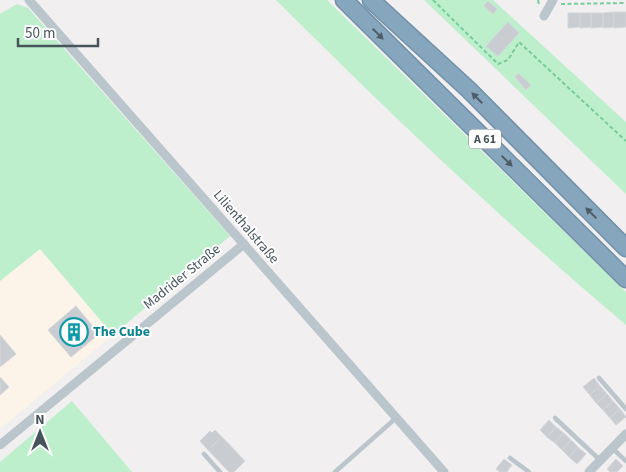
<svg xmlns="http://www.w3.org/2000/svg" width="626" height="472" viewBox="0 0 626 472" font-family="'Source Sans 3',sans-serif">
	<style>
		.commercial { fill: #fcf4e8 }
		.green { fill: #bdefcc }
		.building { fill: #c9ccd1; stroke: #d3d6da }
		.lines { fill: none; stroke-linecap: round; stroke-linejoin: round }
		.motorway-casing { stroke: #7291a9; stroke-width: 19 }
		.path { stroke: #75cd9a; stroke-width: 2; stroke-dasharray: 4 2.5; stroke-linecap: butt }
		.service { stroke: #bac5cc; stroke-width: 4.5 }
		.minor { stroke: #bac5cc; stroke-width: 9 }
		.motorway { stroke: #86a6be; stroke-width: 16 }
		.oneway { fill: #4d5c66 }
		.labels { text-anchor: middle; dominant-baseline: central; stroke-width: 4; stroke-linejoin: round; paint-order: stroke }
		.shield { fill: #fff; stroke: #7e878d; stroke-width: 1 }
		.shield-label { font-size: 12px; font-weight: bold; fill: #47545c }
		.street-label { font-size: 14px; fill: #47545c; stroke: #fff }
		.culture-label { font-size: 14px; font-weight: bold; fill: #0d838f; stroke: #fff; text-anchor: start }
	</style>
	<rect width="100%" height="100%" fill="#f1efef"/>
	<polygon class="commercial" points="40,248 113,335 0,429 0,281"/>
	<g class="green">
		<path d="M276,0H327L626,292V325C504,222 389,113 276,0Z"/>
		<polygon points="424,0 493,0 626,122 626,194"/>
		<polygon points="17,4 28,8 230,236 113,335 40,249 0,281 0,14"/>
		<polygon points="72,401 132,472 0,472 0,462"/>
	</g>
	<g class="building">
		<polygon points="488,1 497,9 493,14 484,6"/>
		<polygon points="614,12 614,27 603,28 603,13"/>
		<polygon points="614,12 626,12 626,27 614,28"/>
		<polygon points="568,13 580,13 580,27 568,28"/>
		<polygon points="580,13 591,13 591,27 580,28"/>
		<polygon points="591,13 603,13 603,27 591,28"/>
		<polygon points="508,22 519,33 498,56 486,46"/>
		<polygon points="518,73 531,85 526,90 515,77"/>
		<polygon points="76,306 99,334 71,357 48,330"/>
		<polygon points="0,335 16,354 0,367"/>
		<polygon points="0,377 9,387 0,395"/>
		<polygon points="594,378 600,386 590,395 583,387"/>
		<polygon points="600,386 607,394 596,403 590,395"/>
		<polygon points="607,394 613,401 603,410 596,403"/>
		<polygon points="613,401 620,409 610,418 603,410"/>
		<polygon points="620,409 626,417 616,425 610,418"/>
		<polygon points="549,420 556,427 547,437 540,430"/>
		<polygon points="556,427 564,433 555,443 547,437"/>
		<polygon points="215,430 222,437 208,450 200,441 210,431 212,433"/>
		<polygon points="564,433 571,440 562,450 555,443"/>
		<polygon points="222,437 245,461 234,472 229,472 208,450"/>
		<polygon points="571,440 578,447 569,457 562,450"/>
		<polygon points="578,447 586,454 577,464 569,457"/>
		<polygon points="504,459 512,465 507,472 500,472 496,469"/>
		<polygon points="616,459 623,466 617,472 610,472 607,469"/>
	</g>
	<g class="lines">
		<defs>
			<g id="motorway">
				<polyline points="344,0 626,279"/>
				<polyline points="371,0 469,90 626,248"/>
			</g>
		</defs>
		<use href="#motorway" class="motorway-casing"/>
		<g class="path">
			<polyline points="433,0 498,64 508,60 519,42 626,141"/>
			<polyline points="538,0 539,5"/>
			<polyline points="561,4 626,3"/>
		</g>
		<g class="service">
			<polyline points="599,378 626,409"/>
			<polyline points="555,418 600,460"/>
			<polyline points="612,448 626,461"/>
			<polyline points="204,454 220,472"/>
			<polyline points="510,458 529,472"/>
			<polyline points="335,472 396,418"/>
		</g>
		<g class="minor">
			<polyline points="29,0 444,472"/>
			<polyline points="544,16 553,0"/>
			<polyline points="0,445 244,244"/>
			<polyline points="589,472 626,434"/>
		</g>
		<use href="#motorway" class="motorway"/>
	</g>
	<defs><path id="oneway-solid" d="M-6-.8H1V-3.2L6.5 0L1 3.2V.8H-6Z" transform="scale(1.25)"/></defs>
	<g class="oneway">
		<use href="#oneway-solid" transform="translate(378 34) rotate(45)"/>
		<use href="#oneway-solid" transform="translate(477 98) rotate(-135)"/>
		<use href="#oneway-solid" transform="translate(507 161) rotate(45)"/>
		<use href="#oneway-solid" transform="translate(591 213) rotate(-135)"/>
	</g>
	<defs>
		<symbol id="building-ring" viewBox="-11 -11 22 22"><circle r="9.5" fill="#fff" stroke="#0f9aa8" stroke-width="1.5"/><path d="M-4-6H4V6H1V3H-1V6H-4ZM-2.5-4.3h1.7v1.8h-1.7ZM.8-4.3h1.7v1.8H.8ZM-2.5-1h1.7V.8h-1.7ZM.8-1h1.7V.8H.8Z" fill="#0f9aa8"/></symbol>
	</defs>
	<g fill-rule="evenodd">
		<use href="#building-ring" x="58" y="316" width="32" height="32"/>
	</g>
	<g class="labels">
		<rect class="shield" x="469" y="129.5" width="32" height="19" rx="4"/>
		<g class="shield-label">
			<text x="485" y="139">A 61</text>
		</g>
		<g class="street-label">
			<text transform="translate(246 227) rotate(49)">Lilienthalstraße</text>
			<text transform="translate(182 277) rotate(-39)">Madrider Straße</text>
		</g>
		<g class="culture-label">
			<text x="93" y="332">The Cube</text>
		</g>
	</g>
	<g transform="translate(40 432)" stroke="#ffffff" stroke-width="4" paint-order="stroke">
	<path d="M0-4L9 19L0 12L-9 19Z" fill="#47545c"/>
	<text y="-8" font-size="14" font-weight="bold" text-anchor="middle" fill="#47545c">N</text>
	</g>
	<path d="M18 38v8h80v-8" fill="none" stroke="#47545c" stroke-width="2.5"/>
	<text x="25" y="38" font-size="15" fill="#47545c" stroke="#ffffff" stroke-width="4" paint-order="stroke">50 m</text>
</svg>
